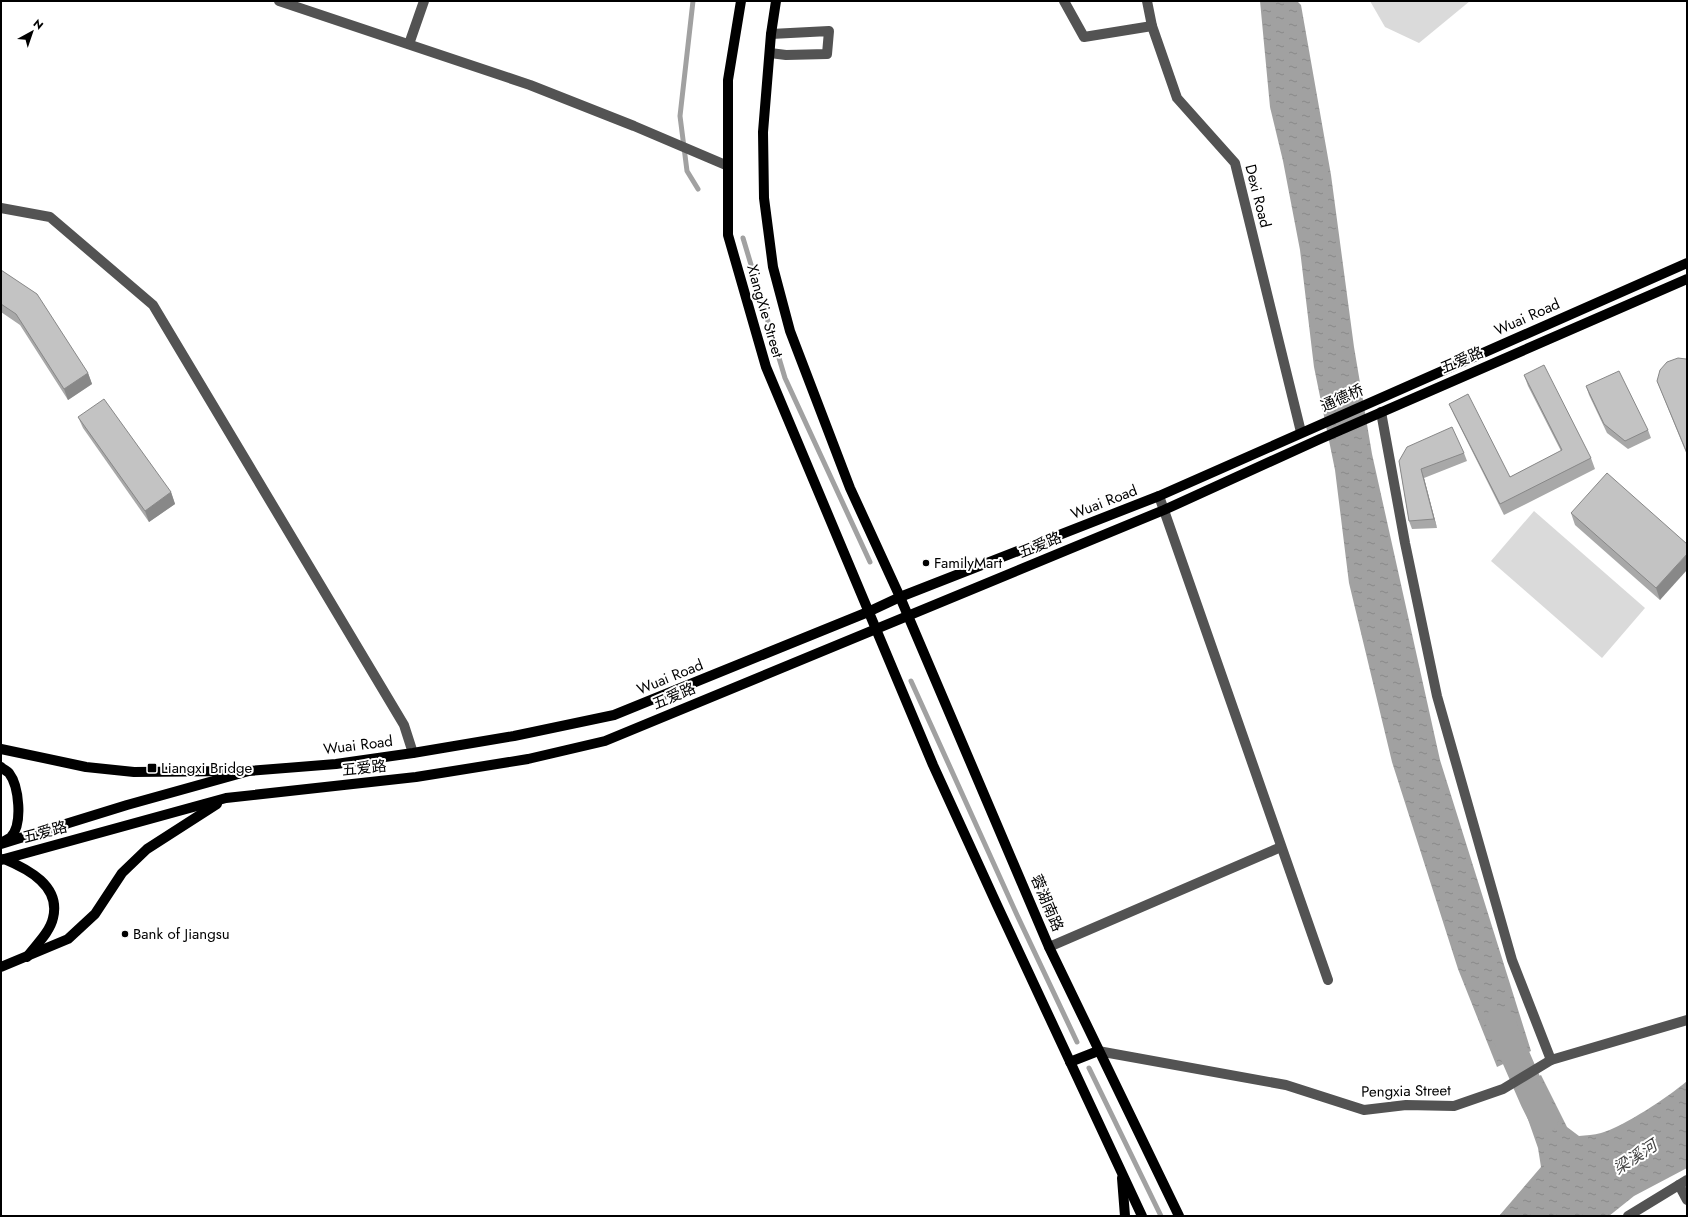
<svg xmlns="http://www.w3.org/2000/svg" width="1688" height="1217" viewBox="0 0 1688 1217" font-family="Jost,'Noto Sans SC',sans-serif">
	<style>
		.pitch { fill: #dadada }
		.water { fill: url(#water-ripples) }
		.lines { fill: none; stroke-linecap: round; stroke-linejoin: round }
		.stream { stroke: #a1a1a1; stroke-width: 5 }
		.river { stroke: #a1a1a1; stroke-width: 29 }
		.minor { stroke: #535353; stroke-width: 10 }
		.major { stroke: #000; stroke-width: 10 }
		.wall { fill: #a8a8a8 }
		.shaded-wall { fill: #888 }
		.building { fill: #c3c3c3; stroke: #888 }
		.poi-dot { fill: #000; stroke: #fff; stroke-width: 1.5 }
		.labels { text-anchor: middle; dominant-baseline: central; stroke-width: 4; stroke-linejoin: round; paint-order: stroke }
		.street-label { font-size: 15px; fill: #000; stroke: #fff }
		.poi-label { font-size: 15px; fill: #000; stroke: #fff; text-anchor: start }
		.water-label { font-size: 16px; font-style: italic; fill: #424242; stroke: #fff }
	</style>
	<defs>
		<pattern id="water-ripples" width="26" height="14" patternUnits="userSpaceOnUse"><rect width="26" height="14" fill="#a1a1a1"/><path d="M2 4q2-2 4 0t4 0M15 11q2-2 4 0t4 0" fill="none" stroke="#898989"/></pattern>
	</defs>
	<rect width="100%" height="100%" fill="#fff"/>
	<g class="pitch">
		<polygon points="1370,1 1470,1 1419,43 1385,27"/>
		<polygon points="1534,511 1645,608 1602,658 1491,561"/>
	</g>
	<g class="water">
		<polygon points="1260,1 1297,1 1301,5 1331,175 1354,347 1372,454 1440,760 1531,1051 1497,1067 1458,969 1392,762 1349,583 1335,470 1314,367 1300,250 1283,161 1270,107"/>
		<path d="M1541,1075L1567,1127L1579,1136C1586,1135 1594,1135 1601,1133C1625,1126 1668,1097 1687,1081V1168L1634,1196L1609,1216H1499L1541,1167L1538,1148L1517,1088Z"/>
	</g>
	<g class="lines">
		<g class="stream">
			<polyline points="693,1 680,116 687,171 698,189"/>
			<polyline points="743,238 785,378 870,562"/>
			<polyline points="911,681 1017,915 1077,1042"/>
			<polyline points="1089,1068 1161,1216"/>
		</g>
		<polyline class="river" points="1500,1021 1534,1099 1544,1119"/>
		<g class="minor">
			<polyline points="279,1 530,85 634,126 728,166"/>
			<polyline points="1064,1 1084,37 1152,26 1177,98 1235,163 1301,432"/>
			<polyline points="1147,1 1152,26"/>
			<polyline points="409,44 424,1"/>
			<polyline points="770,53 786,55 827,54 829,31 771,34"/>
			<polyline points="1,208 50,217 153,305 404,725 413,753"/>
			<polyline points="1381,412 1405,543 1437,696 1512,960 1551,1060"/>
			<polyline points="1159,496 1328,980"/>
			<polyline points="1049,947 1281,847"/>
			<polyline points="1098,1051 1286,1085 1364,1110 1406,1105 1454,1106 1503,1089 1551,1060 1687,1020"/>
			<polyline points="1679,1185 1687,1200"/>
			<polyline points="1628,1216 1687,1180"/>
		</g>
		<g class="major">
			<polyline points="741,1 728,80 728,235 766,367 933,765 997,905 1142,1216"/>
			<polyline points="776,1 771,34 763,132 764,198 773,267 790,331 850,488 900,597 1049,947 1179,1216"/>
			<polyline points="1,749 86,767 134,772 235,771"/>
			<path d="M1,767C3,769 7,771 9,773C19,786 23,824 11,837C9,839 6,840 3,842"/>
			<polyline points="1,844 127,805 249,771 336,764 413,753 514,736 614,715 868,612 900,597 1159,496 1687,263"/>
			<path d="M4,859C28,869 61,886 53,918C50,932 36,945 27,957"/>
			<polyline points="1,860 226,798 416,777 528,759 605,741 1164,510 1320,439 1687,279"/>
			<polyline points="1,967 68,939 95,914 122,873 147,849 217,804"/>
			<polyline points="1070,1062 1098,1051"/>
			<polyline points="1122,1178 1125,1216"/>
		</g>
	</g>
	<g class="wall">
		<polygon points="1,270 88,373 92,384 68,400 20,325 1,312"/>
		<polygon points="1687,360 1687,455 1657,381"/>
		<polygon points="1524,375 1591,458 1595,469 1504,515 1454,415 1449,404 1510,477 1561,451 1528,386"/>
		<polygon points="1586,386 1648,430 1651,438 1628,449 1607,433 1589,395"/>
		<polygon points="78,417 171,492 175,504 149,522 83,428"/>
		<polygon points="1464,453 1467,461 1424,478 1437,528 1412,529 1409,521 1399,461"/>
		<polygon points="1571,513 1687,544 1660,600 1575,525"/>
	</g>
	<g class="shaded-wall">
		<polygon points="88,373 92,384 68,400 64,389"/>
		<polygon points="1421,469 1424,478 1437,528 1434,519"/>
		<polygon points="171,492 175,504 149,522 145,511"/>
		<polygon points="1687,554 1687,570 1660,600 1656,588"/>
	</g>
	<g class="building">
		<polygon points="1,270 37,294 88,373 64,389 16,314 1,304"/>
		<polygon points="1678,358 1686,359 1687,360 1687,453 1657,381 1660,370 1667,362"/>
		<polygon points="1544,365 1591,458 1500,504 1449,404 1468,394 1510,477 1562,450 1524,375"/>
		<polygon points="1619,371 1648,430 1625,441 1604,424 1586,386"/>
		<polygon points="104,399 171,492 145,511 78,417"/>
		<polygon points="1452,427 1464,453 1421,469 1434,519 1409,521 1399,461 1407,447"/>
		<polygon points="1607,473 1687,544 1687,554 1656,588 1571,513"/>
	</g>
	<g class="poi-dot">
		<circle cx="926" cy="563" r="4"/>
		<rect x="147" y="763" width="10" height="10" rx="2"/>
		<circle cx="125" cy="934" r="4"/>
	</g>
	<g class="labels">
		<g class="street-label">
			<text transform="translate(1258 196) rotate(76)">Dexi Road</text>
			<text transform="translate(765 311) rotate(74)">XiangXie Street</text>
			<text transform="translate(1527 317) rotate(-24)">Wuai Road</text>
			<text transform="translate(1462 360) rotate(-23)">五爱路</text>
			<text transform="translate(1342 398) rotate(-24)">通德桥</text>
			<text transform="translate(1104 502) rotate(-21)">Wuai Road</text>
			<text transform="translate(1040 545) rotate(-22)">五爱路</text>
			<text transform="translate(670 677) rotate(-22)">Wuai Road</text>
			<text transform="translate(674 696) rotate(-23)">五爱路</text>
			<text transform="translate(358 745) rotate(-7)">Wuai Road</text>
			<text transform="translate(364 768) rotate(-6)">五爱路</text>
			<text transform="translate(45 832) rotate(-15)">五爱路</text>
			<text transform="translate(1047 903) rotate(67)">蓉湖南路</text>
			<text transform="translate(1406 1091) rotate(-1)">Pengxia Street</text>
		</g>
		<g class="poi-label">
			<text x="934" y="563">FamilyMart</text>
			<text x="161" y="768">Liangxi Bridge</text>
			<text x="133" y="934">Bank of Jiangsu</text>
		</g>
		<g class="water-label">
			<text transform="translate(1635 1157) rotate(-33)">梁溪河</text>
		</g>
	</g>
	<rect width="1688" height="1217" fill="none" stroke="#000000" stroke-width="4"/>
	<g transform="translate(32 32) rotate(40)" stroke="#ffffff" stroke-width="3" paint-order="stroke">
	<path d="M0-3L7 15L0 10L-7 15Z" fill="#000000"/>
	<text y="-6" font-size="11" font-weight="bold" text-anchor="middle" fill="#000000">N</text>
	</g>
</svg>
